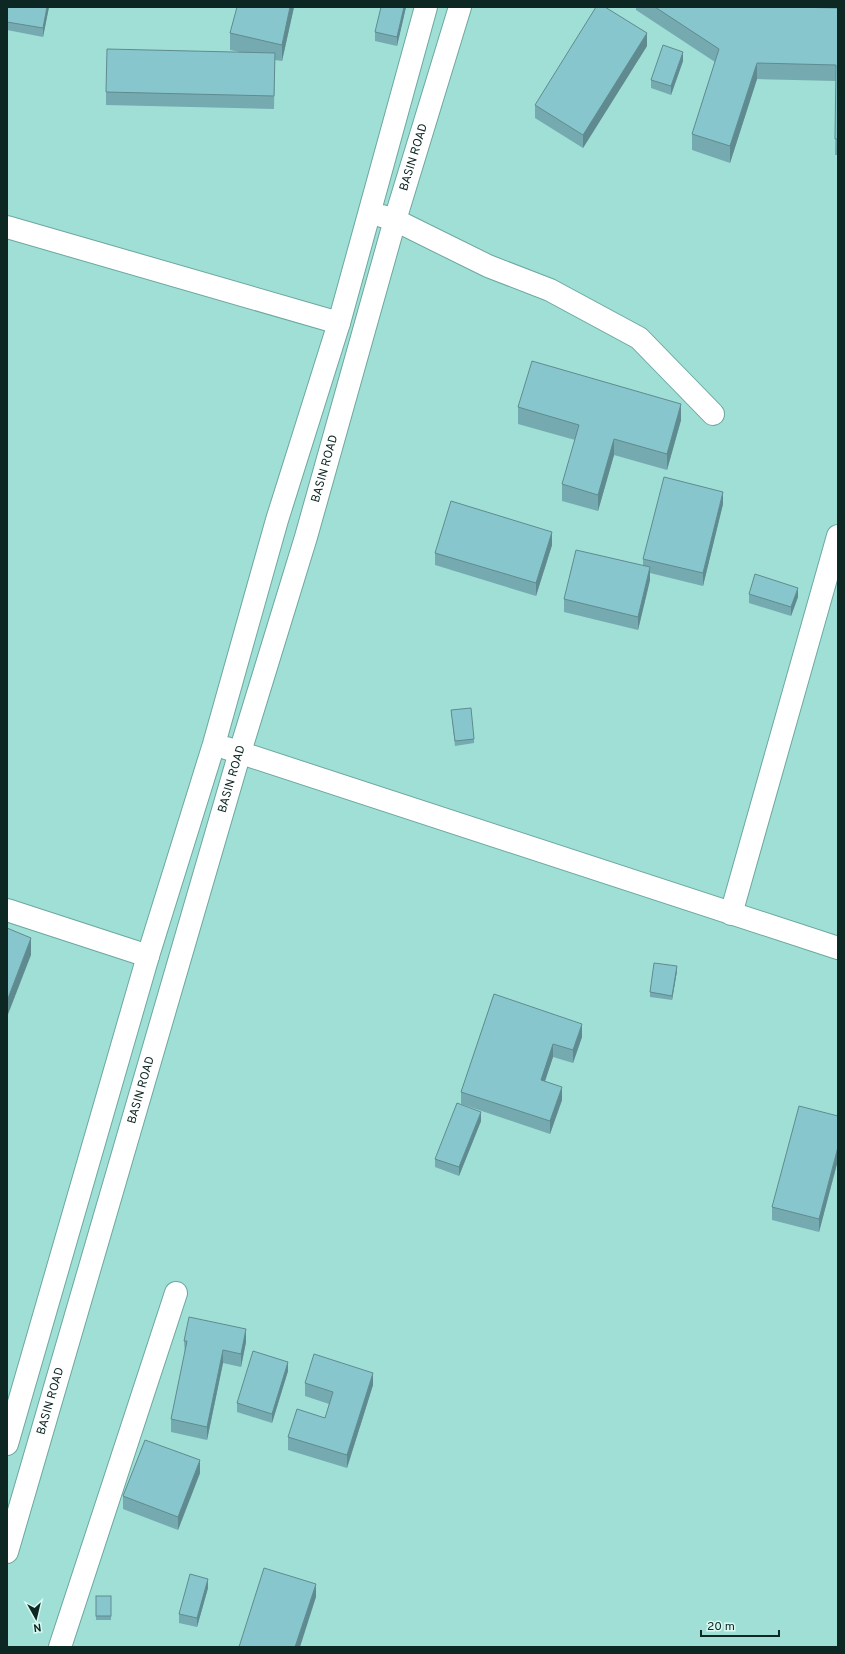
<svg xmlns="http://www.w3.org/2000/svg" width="845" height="1654" viewBox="0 0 845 1654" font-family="Overpass,sans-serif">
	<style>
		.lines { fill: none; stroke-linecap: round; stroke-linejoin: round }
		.minor-casing { stroke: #6ba89f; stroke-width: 24 }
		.minor { stroke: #fff; stroke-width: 22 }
		.wall { fill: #75aab0 }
		.shaded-wall { fill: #5f8b90 }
		.building { fill: #88c6cd; stroke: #5f8b90 }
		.labels { text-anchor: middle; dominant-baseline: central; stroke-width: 4; stroke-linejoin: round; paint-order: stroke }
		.street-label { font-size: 12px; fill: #0d2723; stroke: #daf9f3 }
	</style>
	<rect width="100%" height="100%" fill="#a0dfd5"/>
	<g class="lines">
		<defs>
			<g id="minor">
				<polyline points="382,216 395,220 488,266 550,290 639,338 713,414"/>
				<polyline points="7,227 339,323"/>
				<polyline points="226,748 838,948"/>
				<polyline points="7,910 148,956"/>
				<polyline points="731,914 838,536"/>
				<polyline points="7,1444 148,956 214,744 277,520 339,323 426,7"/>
				<path id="s1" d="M7,1552L240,752L306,537L395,220L460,7"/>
				<polyline points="60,1647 176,1293"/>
			</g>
		</defs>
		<use href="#minor" class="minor-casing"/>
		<use href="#minor" class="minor"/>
	</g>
	<g class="wall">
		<polygon points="7,7 49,7 43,37 7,30"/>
		<polygon points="294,7 282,61 275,60 274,109 106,105 106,92 240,52 230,50 230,33"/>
		<polygon points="406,7 397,46 375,41 375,32"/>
		<polygon points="636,7 789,7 838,8 838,155 835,155 836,81 757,79 730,163 692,150 692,134 715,62 636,10"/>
		<polygon points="647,46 583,148 535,118 535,105"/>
		<polygon points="683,61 671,95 651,88 651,80"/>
		<polygon points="518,407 681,420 667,470 614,455 598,511 562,501 562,484 575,440 518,424"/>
		<polygon points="723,504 703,586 650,573 650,580 638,630 564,612 564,599 643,566 643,559"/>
		<polygon points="552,545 536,596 435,565 435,553"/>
		<polygon points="749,594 798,597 791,616 749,603"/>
		<polygon points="451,710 474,739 474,743 455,746"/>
		<polygon points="677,971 672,1000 650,997 650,992"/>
		<polygon points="494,994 582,1037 573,1063 553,1057 545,1081 562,1100 550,1134 461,1104 461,1092"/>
		<polygon points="838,1116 838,1160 819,1232 772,1220 772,1207"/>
		<polygon points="481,1121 459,1176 435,1167 435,1159"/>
		<polygon points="184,1341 246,1342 241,1367 223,1363 207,1440 171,1432 171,1419 185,1354"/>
		<polygon points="288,1371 272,1423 237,1412 237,1403"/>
		<polygon points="305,1383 373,1385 347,1468 288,1450 288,1437 325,1418 329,1404 305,1396"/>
		<polygon points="200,1473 178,1530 123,1509 123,1496"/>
		<polygon points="208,1588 197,1627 179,1623 179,1614"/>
		<rect x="96" y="1596" width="15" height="24"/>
	</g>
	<g class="shaded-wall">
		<polygon points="47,7 49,7 43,37 43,28"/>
		<polygon points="290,7 294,7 282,61 282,45"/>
		<polygon points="404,7 406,7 397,46 397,37"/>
		<polygon points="647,33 647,46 583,148 583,135"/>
		<polygon points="683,52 683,61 671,95 671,86"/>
		<polygon points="757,63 757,79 730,163 730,146"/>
		<polygon points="681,404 681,420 667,470 667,454"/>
		<polygon points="614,439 614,455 598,511 598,495"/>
		<polygon points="723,492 723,504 703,586 703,573"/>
		<polygon points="552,532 552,545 536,596 536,583"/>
		<polygon points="650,567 650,580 638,630 638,617"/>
		<polygon points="798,588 798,597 791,616 791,607"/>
		<polygon points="31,938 31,955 7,1017 7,1001"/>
		<polygon points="677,966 677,971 672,1000 672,996"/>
		<polygon points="582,1024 582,1037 573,1063 573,1050"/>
		<polygon points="553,1044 553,1057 541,1093 541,1080"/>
		<polygon points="562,1087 562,1100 550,1134 550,1121"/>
		<polygon points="481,1112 481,1121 459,1176 459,1167"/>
		<polygon points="838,1147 838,1160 819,1232 819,1219"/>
		<polygon points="246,1329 246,1342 241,1367 241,1354"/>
		<polygon points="223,1350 223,1363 207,1440 207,1427"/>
		<polygon points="288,1362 288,1371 272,1423 272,1414"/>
		<polygon points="373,1373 373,1385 347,1468 347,1455"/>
		<polygon points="200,1460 200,1473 178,1530 178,1517"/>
		<polygon points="208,1579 208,1588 197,1627 197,1618"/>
		<polygon points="316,1584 316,1597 300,1647 295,1647"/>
	</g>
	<g class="building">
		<polygon points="7,7 47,7 43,28 7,22"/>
		<polygon points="237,7 290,7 282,45 230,33"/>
		<polygon points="381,7 404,7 397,37 375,32"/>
		<polygon points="596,7 605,7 647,33 583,135 535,105"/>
		<polygon points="655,7 789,7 838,8 838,139 835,139 836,65 757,63 730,146 692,134 719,49"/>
		<polygon points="663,45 683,52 671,86 651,80"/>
		<polygon points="107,49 275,53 274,96 106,92"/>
		<polygon points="532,361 681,404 667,454 614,439 598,495 562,484 579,425 518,407"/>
		<polygon points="664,477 723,492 703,573 643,559"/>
		<polygon points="451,501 552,532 536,583 435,553"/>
		<polygon points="576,550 650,567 638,617 564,599"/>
		<polygon points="755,574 798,588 791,607 749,594"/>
		<polygon points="471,708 474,739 455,741 451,710"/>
		<polygon points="7,928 31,938 7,1001"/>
		<polygon points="654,963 677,966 672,996 650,992"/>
		<polygon points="494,994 582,1024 573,1050 553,1044 541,1080 562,1087 550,1121 461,1092"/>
		<polygon points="457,1103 481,1112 459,1167 435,1159"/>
		<polygon points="799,1106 838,1116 838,1147 819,1219 772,1207"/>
		<polygon points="189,1317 246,1329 241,1354 223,1350 207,1427 171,1419 187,1341 184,1341"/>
		<polygon points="253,1351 288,1362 272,1414 237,1403"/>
		<polygon points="314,1354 373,1373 347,1455 288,1437 297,1409 325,1418 333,1392 305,1383"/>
		<polygon points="145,1440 200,1460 178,1517 123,1496"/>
		<polygon points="264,1568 316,1584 295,1647 239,1647"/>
		<polygon points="190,1574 208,1579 197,1618 179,1614"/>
		<rect x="96" y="1596" width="15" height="20"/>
	</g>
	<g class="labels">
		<g class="street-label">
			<text stroke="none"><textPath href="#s1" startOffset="1453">BASIN ROAD</textPath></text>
			<text stroke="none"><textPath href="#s1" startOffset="1129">BASIN ROAD</textPath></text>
			<text stroke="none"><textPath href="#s1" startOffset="805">BASIN ROAD</textPath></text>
			<text stroke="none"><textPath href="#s1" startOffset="481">BASIN ROAD</textPath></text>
			<text stroke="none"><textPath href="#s1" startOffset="157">BASIN ROAD</textPath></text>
		</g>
	</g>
	<rect width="845" height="1654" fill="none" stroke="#0d2723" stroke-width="16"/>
	<g transform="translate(36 1618) rotate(172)" stroke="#daf9f3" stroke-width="3" paint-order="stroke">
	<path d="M0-3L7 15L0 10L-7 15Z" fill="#0d2723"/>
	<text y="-6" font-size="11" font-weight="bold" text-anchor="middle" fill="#0d2723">N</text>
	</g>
	<path d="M701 1630v6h78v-6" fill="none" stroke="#0d2723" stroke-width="2"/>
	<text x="707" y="1630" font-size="12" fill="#0d2723" stroke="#daf9f3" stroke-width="3" paint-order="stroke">20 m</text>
</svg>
